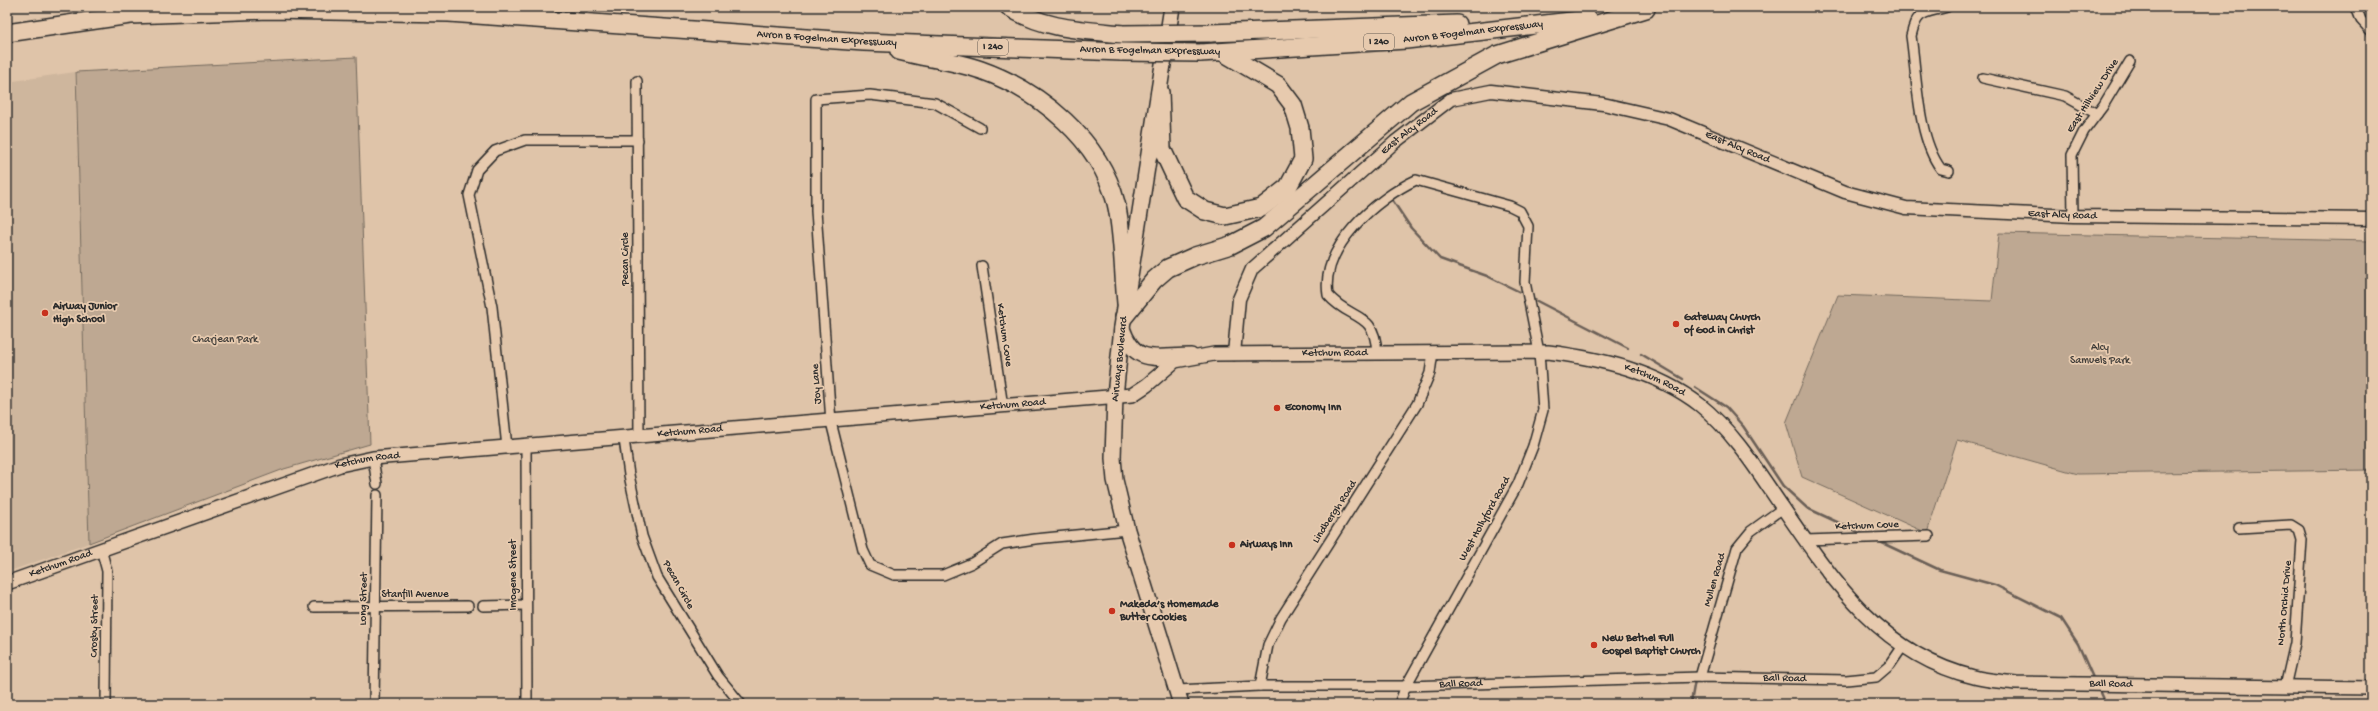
<svg xmlns="http://www.w3.org/2000/svg" width="2378" height="711" viewBox="0 0 2378 711" font-family="'Gochi Hand',sans-serif">
	<style>
		.built { fill: #ceb69d }
		.green { fill: #bea892; stroke: #746a5e }
		.lines { fill: none; stroke-linecap: round; stroke-linejoin: round }
		.stream { stroke: #6a5f57; stroke-width: 2.5 }
		.minor-casing { stroke: #2b2b2b; stroke-width: 12 }
		.tertiary-casing { stroke: #2b2b2b; stroke-width: 15 }
		.secondary-casing { stroke: #2b2b2b; stroke-width: 16 }
		.primary-casing { stroke: #2b2b2b; stroke-width: 18 }
		.motorway-casing { stroke: #2b2b2b; stroke-width: 20 }
		.minor { stroke: #e7caae; stroke-width: 9 }
		.tertiary { stroke: #e7caae; stroke-width: 12 }
		.secondary { stroke: #e7caae; stroke-width: 13 }
		.primary { stroke: #e7caae; stroke-width: 15 }
		.motorway { stroke: #e7caae; stroke-width: 17 }
		.motorway-bridge-casing { stroke: #2b2b2b; stroke-width: 20; stroke-linecap: butt }
		.motorway-bridge { stroke: #e7caae; stroke-width: 17 }
		.poi-dot { fill: #c8321e; stroke: #e7caae; stroke-width: 1.5 }
		.labels { text-anchor: middle; dominant-baseline: central; stroke-width: 3.5; stroke-linejoin: round; paint-order: stroke }
		.shield { fill: #e7caae; stroke: #635b52; stroke-width: 1 }
		.shield-label { font-size: 10px; font-weight: bold; fill: #2b2b2b }
		.street-label { font-size: 11px; fill: #2b2b2b; stroke: #e7caae }
		.poi-label { font-size: 11px; font-weight: bold; fill: #2b2b2b; stroke: #e7caae; text-anchor: start }
		.park-label { font-size: 11px; fill: #413e3a; stroke: #e7caae }
	</style>
	<rect width="100%" height="100%" fill="#dfc4a9"/>
	<filter id="ink" filterUnits="userSpaceOnUse"><feTurbulence type="fractalNoise" baseFrequency=".025" numOctaves="2"/><feDisplacementMap in="SourceGraphic" scale="8" xChannelSelector="R" yChannelSelector="G"/><feConvolveMatrix kernelMatrix="1 2 1 2 8 2 1 2 1" color-interpolation-filters="sRGB"/></filter>
	<g filter="url(#ink)">
		<polygon class="built" points="75,72 89,543 7,572 7,82"/>
		<g class="green">
			<polygon points="356,57 370,444 284,469 89,543 76,72"/>
			<polygon points="1999,233 2369,241 2371,470 2078,474 1957,440 1927,533 1802,477 1786,423 1838,295 1992,301"/>
		</g>
		<g class="lines">
			<g class="stream">
				<polyline points="1393,201 1411,228 1440,259 1487,276 1520,292"/>
				<polyline points="1535,300 1628,348"/>
				<polyline points="1641,354 1683,379"/>
				<polyline points="1695,387 1726,407 1742,425"/>
				<polyline points="1743,426 1783,486 1807,508 1865,535"/>
				<polyline points="1878,541 1940,570 1995,585 2061,618 2078,644 2094,680"/>
				<polyline points="1699,665 1732,551"/>
				<polyline points="2098,688 2105,704"/>
				<polyline points="1691,703 1695,680"/>
			</g>
			<defs>
				<g id="minor">
					<path d="M1947,7C1923,14 1917,10 1911,36C1917,76 1917,137 1941,169L1949,171"/>
					<polyline points="2356,7 2361,20 2371,31"/>
					<polyline points="1983,78 2065,96 2097,114"/>
					<polyline points="637,81 639,437"/>
					<polyline points="980,128 935,103 870,95 816,99 816,211 831,422 863,550 870,565 894,575 943,575 972,563 1002,544 1035,539 1127,530"/>
					<polyline points="2073,216 2072,155 2084,131 2103,106 2130,61"/>
					<polyline points="982,266 1003,407"/>
					<path d="M1377,353C1375,310 1350,321 1328,295C1320,247 1377,198 1416,180L1510,206L1520,211L1528,226L1525,282L1539,352L1543,410L1533,446L1518,484L1406,686L1399,704"/>
					<polyline points="624,439 629,475 642,536 657,577 718,676 741,704"/>
					<polyline points="526,445 527,704"/>
					<polyline points="507,447 492,307 469,195 477,170 495,151 525,140 638,140"/>
					<polyline points="373,458 377,484"/>
					<polyline points="2239,528 2291,525 2299,530 2302,540 2295,643 2285,687"/>
					<polyline points="1805,540 1929,536"/>
					<polyline points="101,549 107,571 106,704"/>
					<polyline points="483,606 526,605"/>
					<polyline points="314,607 468,606"/>
					<polyline points="1700,677 1737,548 1751,531 1783,508"/>
					<polyline points="1260,686 1268,645 1281,618 1417,404 1430,373 1433,352"/>
					<path id="s1" d="M1177,690L1260,686H1406L1700,677L1846,680L1876,677L1890,665L1903,646"/>
					<polyline points="374,704 377,495"/>
				</g>
				<g id="tertiary">
					<path id="s2" d="M1234,354L1239,299L1252,269L1395,142L1451,99L1491,91L1603,104L1669,119L1845,192L1906,208L2073,216L2371,219"/>
				</g>
				<g id="secondary">
					<path id="s3" d="M7,583L340,465L373,458L1132,395L1147,385L1175,361L1214,354L1548,352C1602,359 1656,371 1700,405C1735,433 1758,472 1783,508C1833,581 1882,655 1974,677C1988,681 2002,681 2016,683L2371,688"/>
				</g>
				<g id="primary">
					<polyline points="1172,7 1122,327 1115,396 1113,458 1115,480 1127,530 1181,704"/>
					<path d="M1122,328C1135,367 1157,356 1191,356"/>
				</g>
				<g id="motorway">
					<path d="M1009,7C1043,29 1082,30 1123,34"/>
					<path id="s4" d="M7,33L130,15L270,10L449,13L864,42L1122,52"/>
					<polyline points="1210,33 1457,24"/>
					<path d="M899,51C926,58 954,61 981,70C1040,91 1100,140 1116,203C1123,232 1123,272 1126,303"/>
					<path id="s5" d="M1200,53L1406,40L1588,19"/>
					<polyline points="1160,92 1162,149 1185,198 1205,211 1225,216 1261,208 1288,187 1303,159 1300,128 1293,105 1278,85 1224,53"/>
					<polyline points="1124,317 1154,280 1168,268 1195,256 1231,245 1264,228 1411,102 1497,55 1646,9"/>
				</g>
			</defs>
			<use href="#minor" class="minor-casing"/>
			<use href="#tertiary" class="tertiary-casing"/>
			<use href="#secondary" class="secondary-casing"/>
			<use href="#primary" class="primary-casing"/>
			<use href="#motorway" class="motorway-casing"/>
			<use href="#minor" class="minor"/>
			<use href="#tertiary" class="tertiary"/>
			<use href="#secondary" class="secondary"/>
			<use href="#primary" class="primary"/>
			<use href="#motorway" class="motorway"/>
			<defs>
				<g id="motorway-bridge">
					<polyline points="1123,34 1210,33"/>
					<polyline points="1122,52 1200,53"/>
				</g>
			</defs>
			<use href="#motorway-bridge" class="motorway-bridge-casing"/>
			<use href="#motorway-bridge" class="motorway-bridge"/>
		</g>
	</g>
	<g class="poi-dot">
		<circle cx="45" cy="313" r="4"/>
		<circle cx="1676" cy="324" r="4"/>
		<circle cx="1277" cy="408" r="4"/>
		<circle cx="1232" cy="545" r="4"/>
		<circle cx="1112" cy="611" r="4"/>
		<circle cx="1594" cy="645" r="4"/>
	</g>
	<g class="labels">
		<g class="shield">
			<rect x="1364" y="34" width="30" height="16" rx="3"/>
			<rect x="978" y="39" width="30" height="16" rx="3"/>
		</g>
		<g class="shield-label">
			<text x="1379" y="42">I 240</text>
			<text x="993" y="47">I 240</text>
		</g>
		<g class="street-label">
			<text stroke="none"><textPath href="#s5" startOffset="274">Avron B Fogelman Expressway</textPath></text>
			<text stroke="none"><textPath href="#s4" startOffset="822">Avron B Fogelman Expressway</textPath></text>
			<text transform="translate(1150 51) rotate(1)">Avron B Fogelman Expressway</text>
			<text transform="translate(2093 96) rotate(-57)">East Hillview Drive</text>
			<text stroke="none"><textPath href="#s2" startOffset="297">East Alcy Road</textPath></text>
			<text stroke="none"><textPath href="#s2" startOffset="645">East Alcy Road</textPath></text>
			<text stroke="none"><textPath href="#s2" startOffset="981">East Alcy Road</textPath></text>
			<text transform="translate(626 259) rotate(-90)">Pecan Circle</text>
			<text transform="translate(1004 335) rotate(82)">Ketchum Cove</text>
			<text stroke="none"><textPath href="#s3" startOffset="1364">Ketchum Road</textPath></text>
			<text transform="translate(1120 359) rotate(-84)">Airways Boulevard</text>
			<text stroke="none"><textPath href="#s3" startOffset="1688">Ketchum Road</textPath></text>
			<text transform="translate(817 384) rotate(-94)">Joy Lane</text>
			<text stroke="none"><textPath href="#s3" startOffset="1029">Ketchum Road</textPath></text>
			<text stroke="none"><textPath href="#s3" startOffset="705">Ketchum Road</textPath></text>
			<text stroke="none"><textPath href="#s3" startOffset="381">Ketchum Road</textPath></text>
			<text transform="translate(1335 512) rotate(-57)">Lindbergh Road</text>
			<text transform="translate(1485 519) rotate(-61)">West Hollyford Road</text>
			<text transform="translate(1867 526) rotate(-2)">Ketchum Cove</text>
			<text stroke="none"><textPath href="#s3" startOffset="57">Ketchum Road</textPath></text>
			<text transform="translate(514 575) rotate(-90)">Imogene Street</text>
			<text transform="translate(1715 580) rotate(-74)">Mullen Road</text>
			<text transform="translate(678 585) rotate(61)">Pecan Circle</text>
			<text x="415" y="595">Stanfill Avenue</text>
			<text transform="translate(364 599) rotate(-89)">Long Street</text>
			<text transform="translate(2285 603) rotate(-85)">North Orchid Drive</text>
			<text transform="translate(95 626) rotate(-89)">Crosby Street</text>
			<text stroke="none"><textPath href="#s1" startOffset="608">Ball Road</textPath></text>
			<text stroke="none"><textPath href="#s1" startOffset="284">Ball Road</textPath></text>
			<text stroke="none"><textPath href="#s3" startOffset="2272">Ball Road</textPath></text>
		</g>
		<g class="poi-label">
			<text x="53" y="307">Airway Junior<tspan x="53" dy="13">High School</tspan></text>
			<text x="1684" y="318">Gateway Church<tspan x="1684" dy="13">of God in Christ</tspan></text>
			<text x="1285" y="408">Economy Inn</text>
			<text x="1240" y="545">Airways Inn</text>
			<text x="1120" y="605">Makeda’s Homemade<tspan x="1120" dy="13">Butter Cookies</tspan></text>
			<text x="1602" y="639">New Bethel Full<tspan x="1602" dy="13">Gospel Baptist Church</tspan></text>
		</g>
		<g class="park-label">
			<text x="225" y="340">Charjean Park</text>
			<text x="2100" y="348">Alcy<tspan x="2100" dy="13">Samuels Park</tspan></text>
		</g>
	</g>
	<rect width="2378" height="711" fill="none" stroke="#e7caae" stroke-width="24"/>
	<rect x="12" y="12" width="2354" height="687" fill="none" stroke="#2b2b2b" stroke-width="1.5" filter="url(#ink)"/>
</svg>
